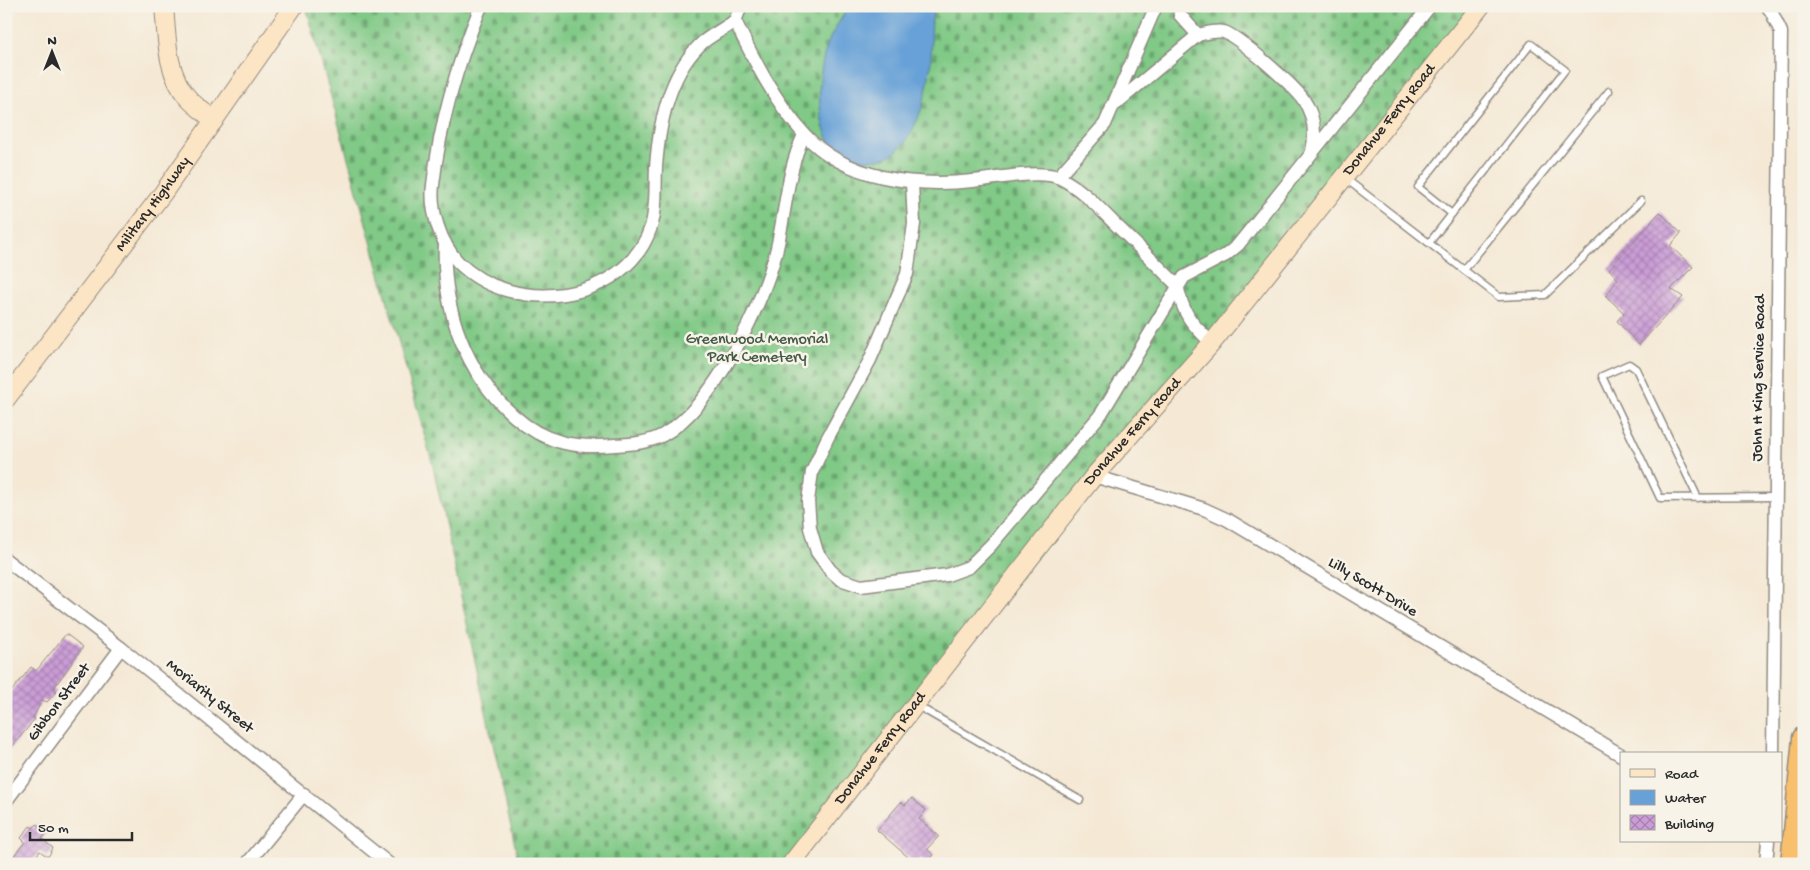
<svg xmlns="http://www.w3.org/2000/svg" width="1810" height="870" viewBox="0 0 1810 870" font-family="'Gochi Hand',sans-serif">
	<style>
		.cemetery { fill: url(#cemetery-stones); stroke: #567a58 }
		.water { fill: #68a1d7; stroke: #4a6681 }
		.building { fill: url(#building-cross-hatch) }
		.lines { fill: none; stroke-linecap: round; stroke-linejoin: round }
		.lane-casing { stroke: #908a80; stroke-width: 9 }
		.street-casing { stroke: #908a80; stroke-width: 15 }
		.secondary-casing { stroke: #908a80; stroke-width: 20 }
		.highway-casing { stroke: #908a80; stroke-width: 25 }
		.lane { stroke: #fff; stroke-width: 6 }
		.street { stroke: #fff; stroke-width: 12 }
		.secondary { stroke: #fce5c4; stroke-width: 18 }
		.highway { stroke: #f8bf6c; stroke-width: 22 }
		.labels { text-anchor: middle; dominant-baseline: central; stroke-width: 5; stroke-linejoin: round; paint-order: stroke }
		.street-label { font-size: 16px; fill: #2b2b2b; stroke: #f7f3e8 }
		.park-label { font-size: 16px; fill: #445a46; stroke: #f7f3e8 }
	</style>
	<defs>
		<pattern id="cemetery-stones" width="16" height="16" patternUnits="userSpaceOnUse" patternTransform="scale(1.25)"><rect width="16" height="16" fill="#80c986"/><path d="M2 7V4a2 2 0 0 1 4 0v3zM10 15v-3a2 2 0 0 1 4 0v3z" fill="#69a36e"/></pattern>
		<pattern id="building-cross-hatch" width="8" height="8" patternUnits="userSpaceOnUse" patternTransform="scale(1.25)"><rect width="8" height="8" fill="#cb9dd7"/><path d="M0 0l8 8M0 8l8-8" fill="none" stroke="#a580af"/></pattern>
	</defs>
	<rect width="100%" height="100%" fill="#f7f3e8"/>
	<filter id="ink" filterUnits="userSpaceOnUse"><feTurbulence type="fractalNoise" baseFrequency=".02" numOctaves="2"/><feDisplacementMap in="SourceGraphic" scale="10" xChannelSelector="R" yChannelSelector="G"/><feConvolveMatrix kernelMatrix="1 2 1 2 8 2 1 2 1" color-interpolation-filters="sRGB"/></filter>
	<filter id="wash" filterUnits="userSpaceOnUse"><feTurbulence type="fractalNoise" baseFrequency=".0096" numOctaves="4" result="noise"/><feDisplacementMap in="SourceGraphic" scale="20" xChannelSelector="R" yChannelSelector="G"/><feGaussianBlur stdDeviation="1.12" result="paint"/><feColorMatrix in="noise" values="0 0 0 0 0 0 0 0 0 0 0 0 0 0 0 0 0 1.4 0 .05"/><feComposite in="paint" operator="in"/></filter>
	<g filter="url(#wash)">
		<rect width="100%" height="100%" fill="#f5e9d6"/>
		<polygon class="cemetery" points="310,6 1480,6 790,864 519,864 432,462 307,10"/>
		<path class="water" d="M849,6H934C930,24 932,42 931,59C929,83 924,108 913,129C910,137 900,148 894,153C877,166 840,159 829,140C815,115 818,69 828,43C833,30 842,18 849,6Z"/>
		<g id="blocks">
			<g class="building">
				<polygon points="1660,212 1681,233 1670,246 1693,267 1671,289 1683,297 1639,345 1617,321 1624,313 1606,296 1618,279 1609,269"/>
				<polygon points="66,634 83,647 53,689 57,691 47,702 42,700 33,718 35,719 6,754 6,698 31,667 36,671"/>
				<polygon points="912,798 926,810 919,819 939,836 927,849 934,855 926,863 921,858 916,864 877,830 901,802 905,805"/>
				<polygon points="37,824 47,832 42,839 53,848 48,857 40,851 30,864 7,864 25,842 21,838 30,826 33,828"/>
			</g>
		</g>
	</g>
	<g filter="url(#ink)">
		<use href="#blocks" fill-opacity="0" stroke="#908a80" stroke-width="1"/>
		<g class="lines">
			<defs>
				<g id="lane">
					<polyline points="1346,179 1499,297 1545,295 1641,201"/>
					<polyline points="1429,243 1565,70 1531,44 1418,187 1452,214"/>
					<polyline points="1464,270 1609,91"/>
					<polyline points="1698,498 1636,369 1629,364 1602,376 1660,498 1775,497"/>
					<polyline points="916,705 1080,800"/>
				</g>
				<g id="street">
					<path d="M481,6C457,64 440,122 433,185C430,211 440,242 458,262C511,316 625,305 651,227C657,208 655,186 656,167C659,124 669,72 703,42C713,34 725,28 735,21"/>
					<path d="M741,6L735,21C754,60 775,102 804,134C846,180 916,187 973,181C995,179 1040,169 1060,178C1082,189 1098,207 1115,224C1136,244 1157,265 1177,285C1183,314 1191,324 1212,343"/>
					<polyline points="1179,6 1180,15 1198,35"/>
					<polyline points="1767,6 1771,11 1781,32 1773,754"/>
					<path d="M1112,107L1198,35C1207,33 1215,30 1224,32C1239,37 1294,86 1303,99C1314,115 1316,134 1312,151"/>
					<polyline points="1058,177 1105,124 1156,6"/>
					<polyline points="912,182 914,224 907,274 870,360 827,439 812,472 808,501 810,528 817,552 830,570 840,579 861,586 947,575 969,567 991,545 1101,414 1184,277 1226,255 1238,245 1430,6"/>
					<path d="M445,243C442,308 465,373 514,416C544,443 576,449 615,445C632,444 648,443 663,435C714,406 764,303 777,248C786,210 787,170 804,135"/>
					<polyline points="1094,476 1204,509 1228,520 1621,755"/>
					<polyline points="6,560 121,648 389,864"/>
					<polyline points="6,801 121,648"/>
					<polyline points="247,864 304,794"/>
					<polyline points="1766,864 1768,841"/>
				</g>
				<g id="secondary">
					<path d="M164,6C167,38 166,73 188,98C195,106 206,113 214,121"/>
					<path id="s1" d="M6,399L163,193L294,6"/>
					<path id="s2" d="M791,864L1094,476L1212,343L1481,6"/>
				</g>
				<polyline id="highway" points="1792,864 1804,738"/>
			</defs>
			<use href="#lane" class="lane-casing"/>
			<use href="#street" class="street-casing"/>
			<use href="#secondary" class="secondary-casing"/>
			<use href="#highway" class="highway-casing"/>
			<use href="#lane" class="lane"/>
			<use href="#street" class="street"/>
			<use href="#secondary" class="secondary"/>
			<use href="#highway" class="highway"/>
		</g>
	</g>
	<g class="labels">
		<g class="street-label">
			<text stroke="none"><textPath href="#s2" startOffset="955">Donahue Ferry Road</textPath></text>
			<text stroke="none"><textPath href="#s1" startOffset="244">Military Highway</textPath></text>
			<text transform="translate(1760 378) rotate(-89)">John H King Service Road</text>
			<text stroke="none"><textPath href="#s2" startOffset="551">Donahue Ferry Road</textPath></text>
			<text transform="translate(1372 588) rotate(31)">Lilly Scott Drive</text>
			<text transform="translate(209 697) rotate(39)">Moriarity Street</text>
			<text transform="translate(60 703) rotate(-53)">Gibbon Street</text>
			<text stroke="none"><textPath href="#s2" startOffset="146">Donahue Ferry Road</textPath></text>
		</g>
		<g class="park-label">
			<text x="757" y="340">Greenwood Memorial<tspan x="757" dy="18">Park Cemetery</tspan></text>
		</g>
	</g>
	<rect width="1810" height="870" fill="none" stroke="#f7f3e8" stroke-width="25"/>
	<rect x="1620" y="752" width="162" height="90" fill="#f7f3e8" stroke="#a5a39c"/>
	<rect x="1630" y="769" width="25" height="8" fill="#fce5c4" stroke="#a5a39c"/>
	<text x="1665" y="778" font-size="15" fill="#2b2b2b">Road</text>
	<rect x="1630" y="790" width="25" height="15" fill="#68a1d7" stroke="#a5a39c"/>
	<text x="1665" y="802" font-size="15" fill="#2b2b2b">Water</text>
	<rect x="1630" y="815" width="25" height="15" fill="url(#building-cross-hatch)" stroke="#a5a39c"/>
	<text x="1665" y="828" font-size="15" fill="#2b2b2b">Building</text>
	<g transform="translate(52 52)" stroke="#f7f3e8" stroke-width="4" paint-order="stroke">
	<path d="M0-4L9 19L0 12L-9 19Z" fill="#2b2b2b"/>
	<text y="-8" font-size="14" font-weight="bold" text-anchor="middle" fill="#2b2b2b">N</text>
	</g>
	<path d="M30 832v8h102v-8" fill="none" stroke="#2b2b2b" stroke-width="2.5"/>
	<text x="38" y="832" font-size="15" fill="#2b2b2b" stroke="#f7f3e8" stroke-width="4" paint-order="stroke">50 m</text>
</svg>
